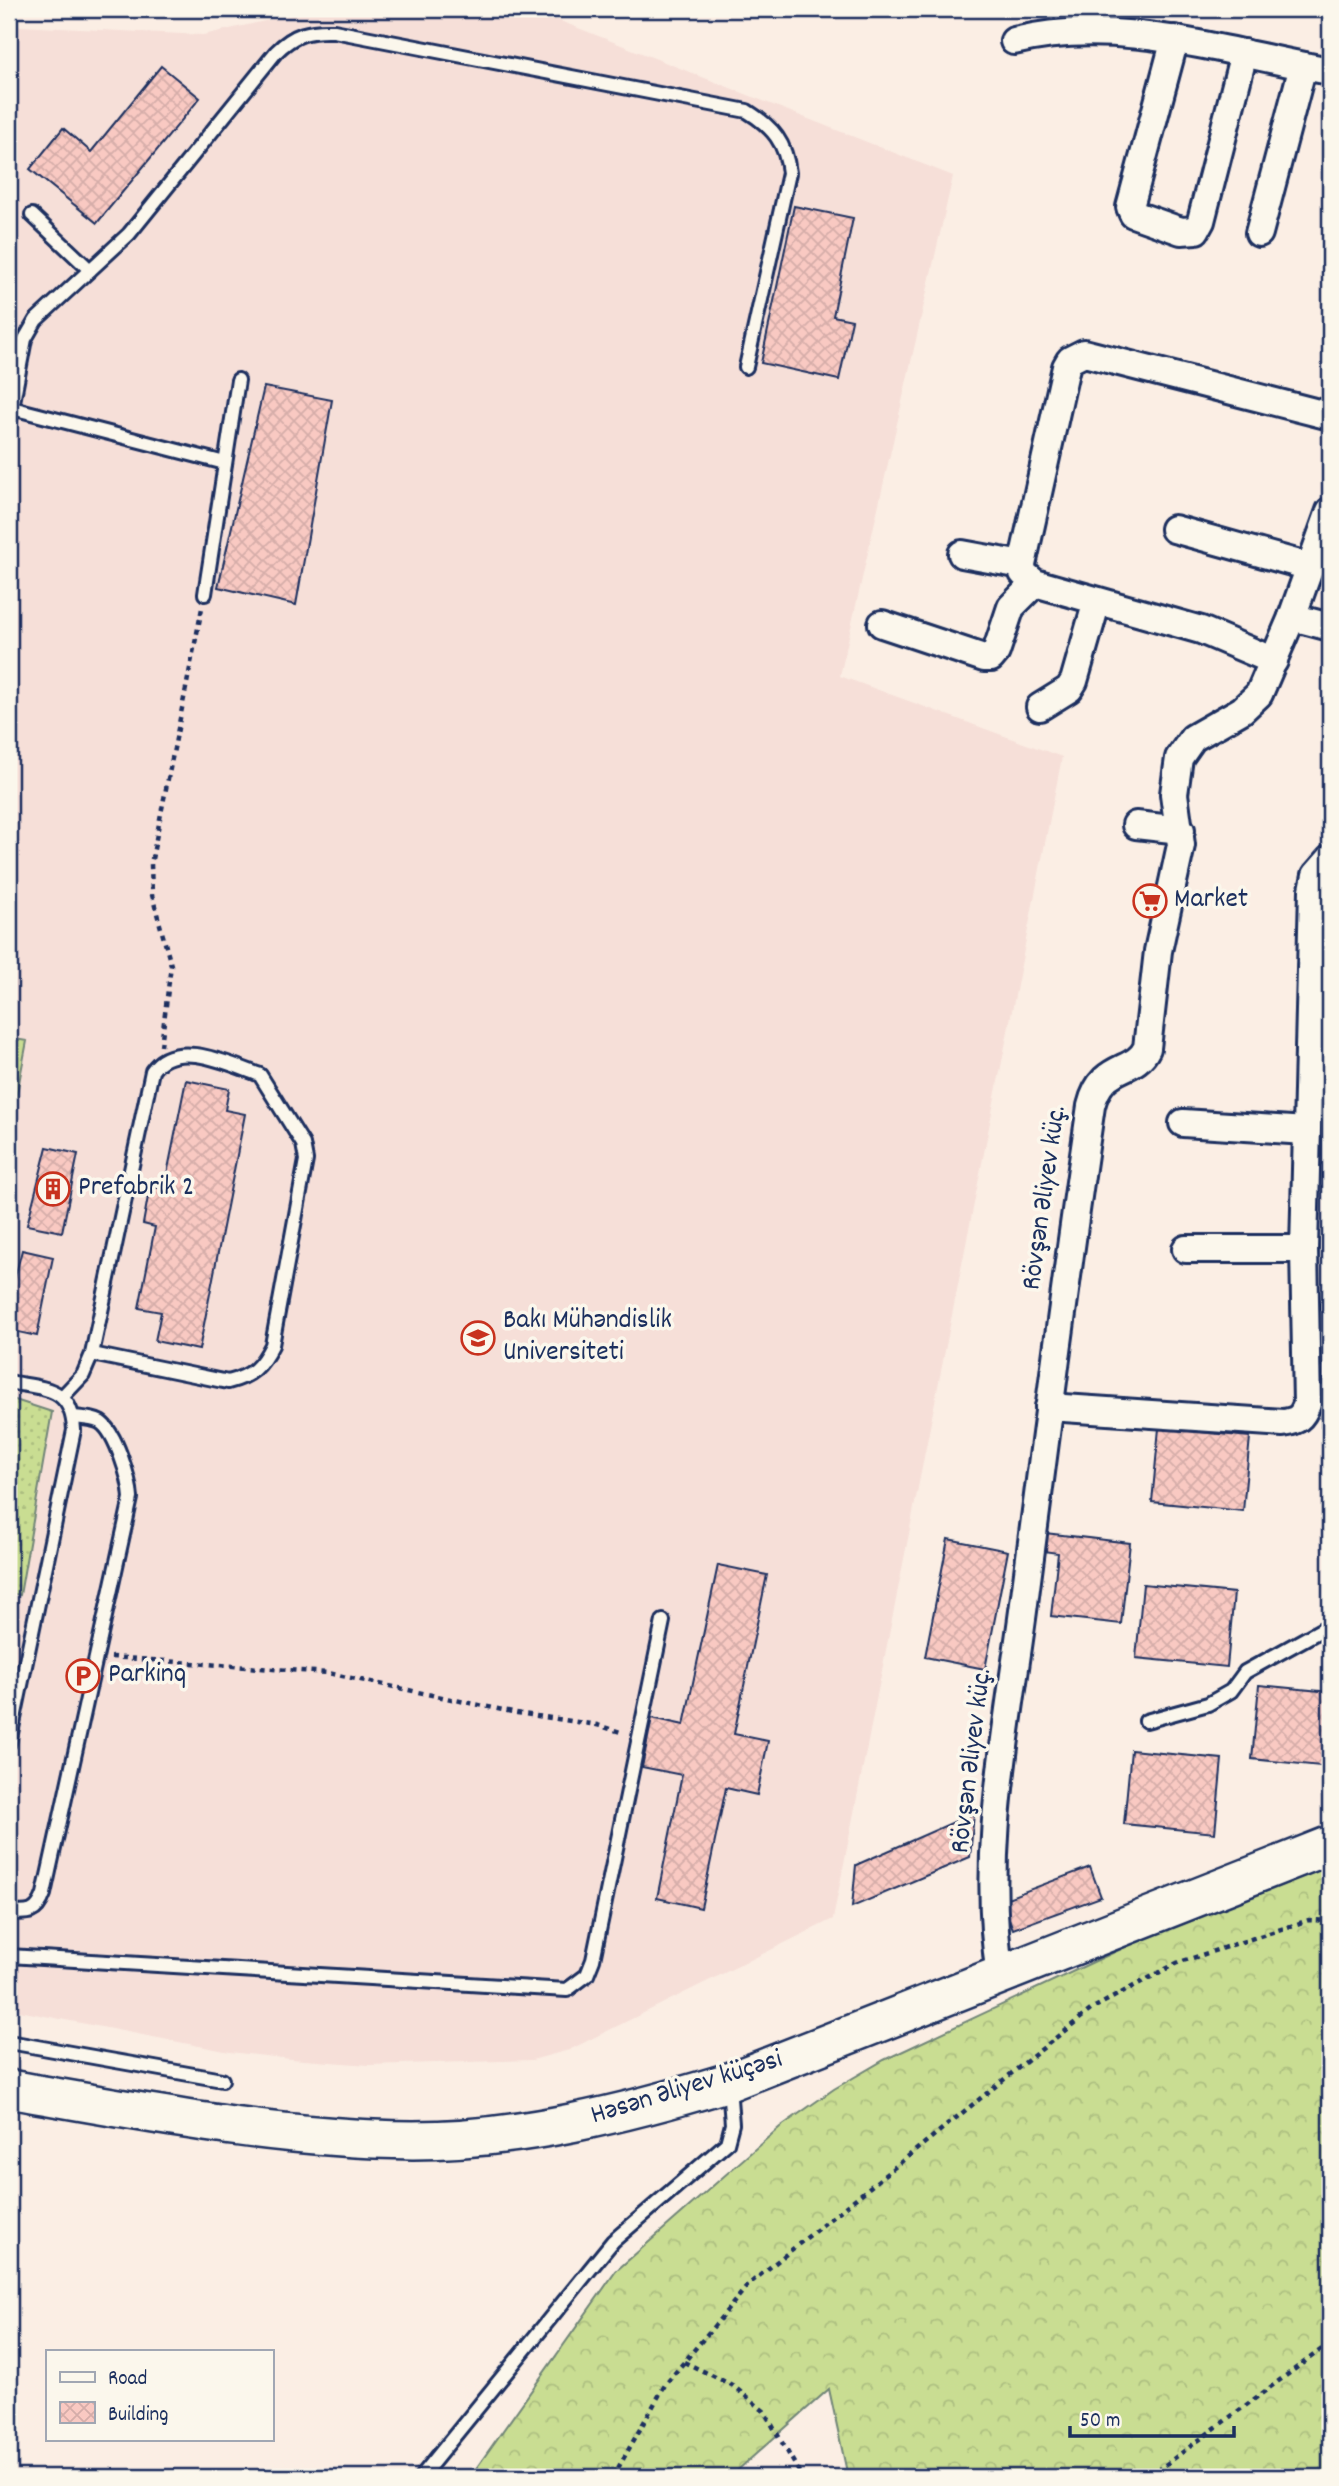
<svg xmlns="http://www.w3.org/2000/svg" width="1339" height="2486" viewBox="0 0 1339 2486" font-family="Dekko,sans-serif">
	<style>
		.built { fill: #f6dfd8 }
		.forest { fill: url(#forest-crowns); stroke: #728678; stroke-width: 2 }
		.park { fill: url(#park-dots); stroke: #728678; stroke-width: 2 }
		.pitch { fill: #c9dd92; stroke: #728678; stroke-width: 2 }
		.building { fill: url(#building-cross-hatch); stroke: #1b2f5e; stroke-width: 2 }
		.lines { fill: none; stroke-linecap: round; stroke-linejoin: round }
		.service-casing { stroke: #1b2f5e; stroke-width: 18 }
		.minor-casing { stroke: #1b2f5e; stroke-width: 32 }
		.secondary-casing { stroke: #1b2f5e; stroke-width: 42 }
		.path { stroke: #1b2f5e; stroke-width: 4.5; stroke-dasharray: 5 5; stroke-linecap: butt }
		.service { stroke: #fbf7ec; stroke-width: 12 }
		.minor { stroke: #fbf7ec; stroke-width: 26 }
		.secondary { stroke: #fbf7ec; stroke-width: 37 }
		.labels { text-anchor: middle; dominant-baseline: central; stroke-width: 7; stroke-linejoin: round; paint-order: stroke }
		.poi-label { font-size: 28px; fill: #1b2f5e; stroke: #fbf7ec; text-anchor: start }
		.street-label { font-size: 28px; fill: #1b2f5e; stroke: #fbf7ec }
	</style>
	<defs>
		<pattern id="forest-crowns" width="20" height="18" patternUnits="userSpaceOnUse" patternTransform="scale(1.75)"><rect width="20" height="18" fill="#c9dd92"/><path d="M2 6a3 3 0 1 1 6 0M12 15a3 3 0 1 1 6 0" fill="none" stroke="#acbe80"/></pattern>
		<pattern id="park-dots" width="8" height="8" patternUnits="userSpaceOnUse" patternTransform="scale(1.75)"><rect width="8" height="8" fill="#c9dd92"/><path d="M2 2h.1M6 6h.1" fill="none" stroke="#acbe80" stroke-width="1.8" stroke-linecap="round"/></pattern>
		<pattern id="building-cross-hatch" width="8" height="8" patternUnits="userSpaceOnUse" patternTransform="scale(1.75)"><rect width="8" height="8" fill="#f9c9c2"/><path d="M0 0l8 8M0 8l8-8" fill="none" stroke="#d5ada9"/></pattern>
	</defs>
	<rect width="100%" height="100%" fill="#fbeee4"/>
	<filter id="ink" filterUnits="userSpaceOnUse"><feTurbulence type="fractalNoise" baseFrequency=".0143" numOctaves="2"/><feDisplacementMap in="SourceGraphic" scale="14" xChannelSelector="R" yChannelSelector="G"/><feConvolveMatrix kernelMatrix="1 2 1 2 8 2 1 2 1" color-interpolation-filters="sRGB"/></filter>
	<g filter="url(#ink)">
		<polygon class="built" points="318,9 530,9 953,176 840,676 1062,757 833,1919 569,2050 532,2060 369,2065 291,2059 230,2052 9,2009 9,84 19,26 203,35"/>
		<polygon class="forest" points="1330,1866 1330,2477 848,2477 829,2389 730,2477 470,2477 616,2271 780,2127 834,2089 884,2060 1136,1942"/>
		<polygon class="park" points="9,1398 52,1412 20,1595 9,1593"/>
		<polygon class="pitch" points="9,1038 27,1041 9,1135"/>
		<g class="building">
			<polygon points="161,66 200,98 97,223 30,169 63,128 91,152"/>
			<polygon points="794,206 853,218 833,316 852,320 839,380 761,363"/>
			<polygon points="264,387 332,400 296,605 218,587"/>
			<polygon points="1330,1059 1330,1149 1327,1149"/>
			<polygon points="186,1080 229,1089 225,1110 245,1114 199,1350 155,1341 161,1312 139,1308 155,1227 143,1224 150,1186 164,1189"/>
			<polygon points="47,1147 78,1154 62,1232 27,1225"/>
			<polygon points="22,1250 53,1257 37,1336 9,1330 9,1300"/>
			<polygon points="1325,1322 1330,1322 1330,1426 1321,1426"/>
			<polygon points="1159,1428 1250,1437 1243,1511 1152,1502"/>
			<polygon points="1045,1533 1130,1543 1121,1624 1051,1616 1058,1553 1043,1551"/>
			<polygon points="948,1539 1008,1551 985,1669 925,1657"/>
			<polygon points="718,1565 767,1575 734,1734 768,1741 757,1795 726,1788 701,1908 657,1898 682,1775 642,1767 652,1718 684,1725"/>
			<polygon points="1143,1584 1234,1593 1227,1667 1136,1658"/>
			<polygon points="1259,1685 1330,1692 1330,1767 1252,1759"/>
			<polygon points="1131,1750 1222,1759 1215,1833 1124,1824"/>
			<polygon points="974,1813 970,1857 852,1907 856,1865"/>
			<polygon points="1090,1867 1101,1897 1013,1929 1002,1900"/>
		</g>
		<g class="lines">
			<defs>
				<g id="service">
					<polyline points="32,215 90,270"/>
					<polyline points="12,408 225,463"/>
					<path d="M9,423L25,339L36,320L129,234L276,52C294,34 309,30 334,31L747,111C773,127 786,143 789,173L746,367"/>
					<polyline points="205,594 238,380"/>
					<path d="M9,1382C44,1389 72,1386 74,1430L9,1743"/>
					<path d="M63,1396L83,1375L92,1354L152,1071C174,1037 230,1064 260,1075L303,1144L306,1160L272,1345C261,1367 252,1376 228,1382L92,1354"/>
					<polyline points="1146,1721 1208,1704 1231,1691 1245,1672 1330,1625"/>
					<path d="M9,1912C28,1914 37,1914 44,1894L131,1498C130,1480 116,1432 100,1422C92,1418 82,1418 73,1417"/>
					<polyline points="9,1956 567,1990 587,1975 593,1960 663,1621"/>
					<polyline points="9,2042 222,2080"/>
					<polyline points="421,2477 613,2241 727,2143 732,2124 729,2086"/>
				</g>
				<g id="minor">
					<polyline points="1175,39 1130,207 1133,214 1181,231 1196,230 1201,221 1244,53"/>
					<path d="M1014,41C1118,15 1228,53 1330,71"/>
					<polyline points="1259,233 1303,66"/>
					<polyline points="1174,529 1310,567"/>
					<polyline points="962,554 1022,565"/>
					<polyline points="1292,617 1330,627"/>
					<polyline points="882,624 984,658 991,658 996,652 1011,607 1035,583"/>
					<polyline points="1274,661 1201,630 1035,583 1023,573 1022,565 1066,367 1070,360 1084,353 1330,416"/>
					<polyline points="1040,707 1069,689 1074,681 1097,601"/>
					<polyline points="1136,825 1181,830"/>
					<polyline points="1183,1123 1306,1131"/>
					<polyline points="1186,1249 1304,1249"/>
					<path d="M1049,1407L1283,1423C1297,1421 1302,1418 1307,1404L1304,1249L1313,890L1316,875L1330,859"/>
					<path d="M1000,1975C981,1855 1007,1732 1023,1611C1045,1443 1066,1274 1091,1106C1102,1061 1134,1075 1147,1048L1158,951L1181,845L1174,794L1179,758L1193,738L1242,710L1259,694L1292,617L1330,511"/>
				</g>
				<path id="secondary" d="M9,2089C143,2112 276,2139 413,2140C520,2140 627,2113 729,2082L1330,1845"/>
			</defs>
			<use href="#service" class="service-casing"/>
			<use href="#minor" class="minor-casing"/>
			<use href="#secondary" class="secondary-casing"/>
			<g class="path">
				<polyline points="161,1046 171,965 152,895 151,864 202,608"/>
				<polyline points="111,1657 328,1673 517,1713 597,1725 624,1733"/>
				<polyline points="684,2362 732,2385 764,2411 802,2477"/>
				<polyline points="613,2477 665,2385 749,2284 1093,2008 1177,1963 1309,1920 1330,1921"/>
				<polyline points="1149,2477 1330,2343"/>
			</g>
			<use href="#service" class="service"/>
			<use href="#minor" class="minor"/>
			<use href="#secondary" class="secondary"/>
		</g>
	</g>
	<defs>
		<symbol id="supermarket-ring" viewBox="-11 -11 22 22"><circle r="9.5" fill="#fbf7ec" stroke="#c8321e" stroke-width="1.5"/><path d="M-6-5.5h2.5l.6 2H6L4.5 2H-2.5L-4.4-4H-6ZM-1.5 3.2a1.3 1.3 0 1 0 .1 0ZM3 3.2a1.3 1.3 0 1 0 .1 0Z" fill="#c8321e"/></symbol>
		<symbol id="building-ring" viewBox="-11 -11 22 22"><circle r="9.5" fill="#fbf7ec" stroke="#c8321e" stroke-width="1.5"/><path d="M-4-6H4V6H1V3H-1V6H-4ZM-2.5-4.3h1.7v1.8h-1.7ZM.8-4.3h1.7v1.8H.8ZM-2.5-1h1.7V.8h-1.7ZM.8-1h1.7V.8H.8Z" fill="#c8321e"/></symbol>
		<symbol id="university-ring" viewBox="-11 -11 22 22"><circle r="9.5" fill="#fbf7ec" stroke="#c8321e" stroke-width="1.5"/><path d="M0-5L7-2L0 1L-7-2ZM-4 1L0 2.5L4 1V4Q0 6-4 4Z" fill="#c8321e"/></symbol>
		<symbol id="parking-ring" viewBox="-11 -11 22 22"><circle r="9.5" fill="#fbf7ec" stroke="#c8321e" stroke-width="1.5"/><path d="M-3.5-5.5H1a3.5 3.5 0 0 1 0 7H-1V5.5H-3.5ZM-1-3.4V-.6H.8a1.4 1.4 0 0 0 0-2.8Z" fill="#c8321e"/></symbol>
	</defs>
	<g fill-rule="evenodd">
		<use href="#supermarket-ring" x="1131" y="882" width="38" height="38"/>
		<use href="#building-ring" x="34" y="1170" width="38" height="38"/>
		<use href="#university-ring" x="459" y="1319" width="38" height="38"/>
		<use href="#parking-ring" x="64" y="1657" width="38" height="38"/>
	</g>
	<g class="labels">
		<g class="poi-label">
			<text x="1174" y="901">Market</text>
			<text x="78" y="1189">Prefabrik 2</text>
			<text x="503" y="1322">Bakı Mühəndislik<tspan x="503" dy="32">Universiteti</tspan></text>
			<text x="108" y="1676">Parkinq</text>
		</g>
		<g class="street-label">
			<text transform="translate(1046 1198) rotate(-82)">Rövşən Əliyev küç.</text>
			<text transform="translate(973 1761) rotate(-83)">Rövşən Əliyev küç.</text>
			<text transform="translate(687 2089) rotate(-17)">Həsən Əliyev küçəsi</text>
		</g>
	</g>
	<rect width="1339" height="2486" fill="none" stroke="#fbf7ec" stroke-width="35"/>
	<rect x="18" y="18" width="1304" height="2451" fill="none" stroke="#1b2f5e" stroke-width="2.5" filter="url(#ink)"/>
	<rect x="46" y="2350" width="228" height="91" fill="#fbf7ec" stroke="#a1a7b3" stroke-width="2"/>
	<rect x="60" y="2372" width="35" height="10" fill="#fbf7ec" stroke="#a1a7b3" stroke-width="2"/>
	<text x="108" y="2384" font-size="21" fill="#1b2f5e">Road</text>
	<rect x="60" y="2402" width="35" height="21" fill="url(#building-cross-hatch)" stroke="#a1a7b3" stroke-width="2"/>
	<text x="108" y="2420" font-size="21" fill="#1b2f5e">Building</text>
	<path d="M1070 2426v10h164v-10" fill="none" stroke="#1b2f5e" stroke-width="3.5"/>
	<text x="1080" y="2426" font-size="21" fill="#1b2f5e" stroke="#fbf7ec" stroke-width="5" paint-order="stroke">50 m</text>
</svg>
